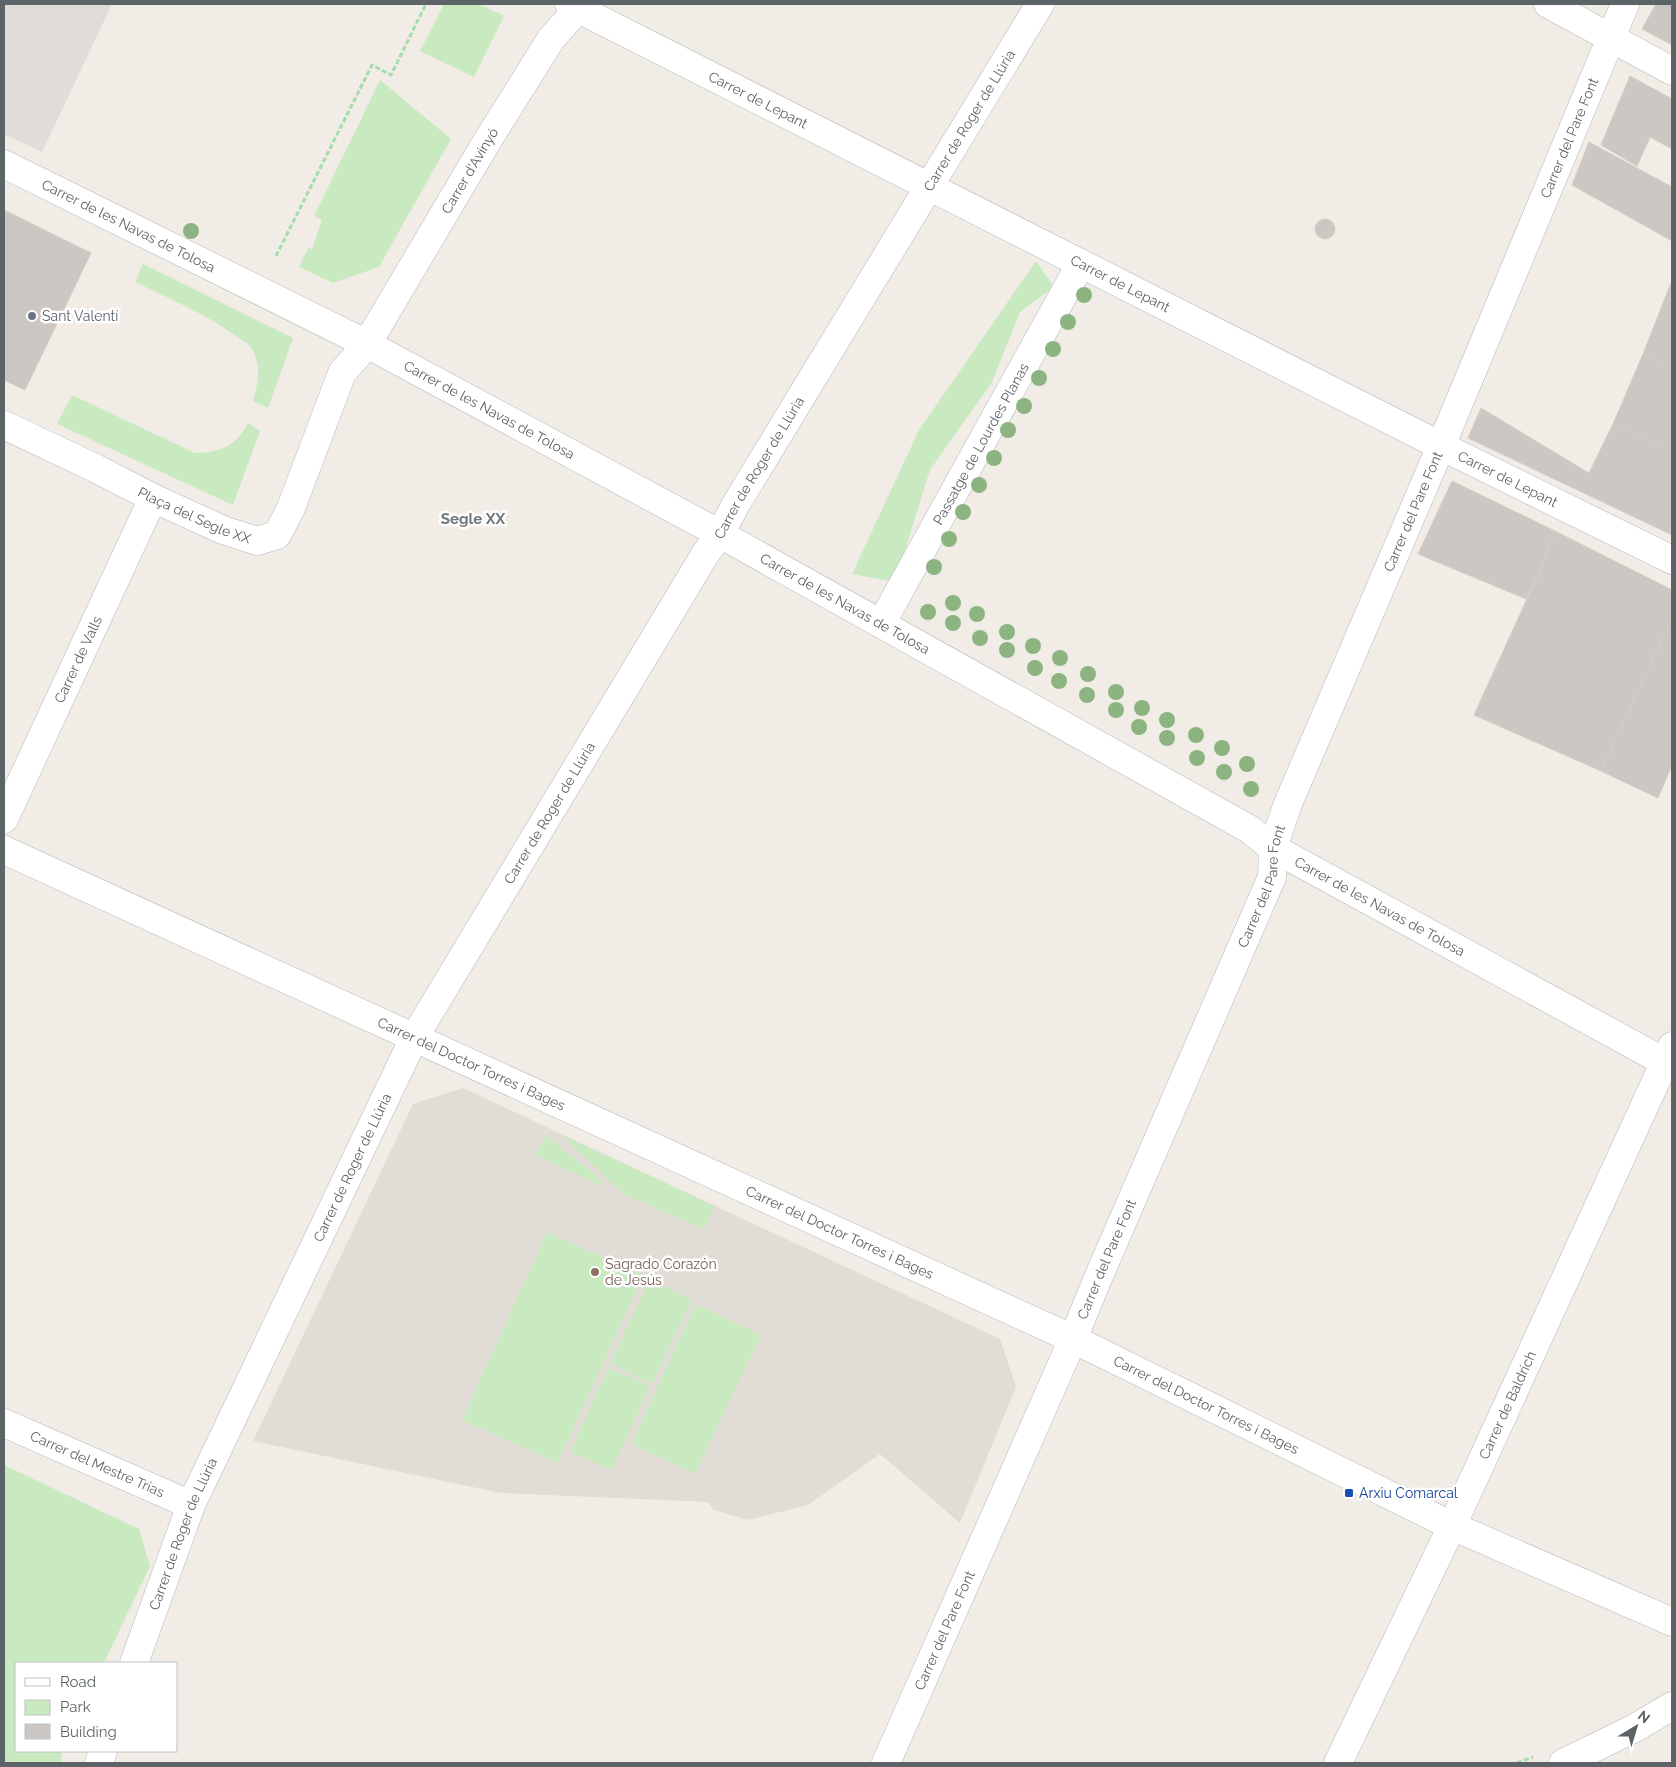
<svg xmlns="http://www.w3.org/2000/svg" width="1676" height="1767" viewBox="0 0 1676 1767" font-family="Raleway,sans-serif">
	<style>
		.industrial { fill: #e0dcd8 }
		.education { fill: #e1dcd5 }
		.green { fill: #c9eac1 }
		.building { fill: #ccc7c3; stroke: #d6cdc4 }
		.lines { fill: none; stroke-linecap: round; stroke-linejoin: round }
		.street-casing { stroke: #b3b8bb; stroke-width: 29 }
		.secondary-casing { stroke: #b2b8bc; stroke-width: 29 }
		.path { stroke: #a3dda7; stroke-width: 3; stroke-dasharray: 5 2.5; stroke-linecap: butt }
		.street { stroke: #fff; stroke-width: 28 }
		.secondary { stroke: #fff; stroke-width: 28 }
		.tree { fill: #8cb481 }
		.worship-dot { fill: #6b7280; stroke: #fff; stroke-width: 2 }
		.education-dot { fill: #8d6e63; stroke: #fff; stroke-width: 2 }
		.transit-dot { fill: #1a4fb4; stroke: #fff; stroke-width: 2 }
		.labels { text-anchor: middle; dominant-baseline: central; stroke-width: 5; stroke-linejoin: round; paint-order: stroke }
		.street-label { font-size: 14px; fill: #5d6468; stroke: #fff }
		.worship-label { font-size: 14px; fill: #5b616d; stroke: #fff; text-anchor: start }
		.education-label { font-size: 14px; fill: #785e54; stroke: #fff; text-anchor: start }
		.transit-label { font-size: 14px; fill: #164399; stroke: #fff; text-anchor: start }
		.neighbourhood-label { font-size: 15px; font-weight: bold; fill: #6e767a; stroke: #fff }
	</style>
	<rect width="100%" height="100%" fill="#f1ece6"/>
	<polygon class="industrial" points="4,4 112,4 42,152 4,134"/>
	<polygon class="education" points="463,1088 1000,1339 1016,1387 960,1523 880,1454 808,1505 748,1520 714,1510 708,1502 501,1493 253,1441 413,1104"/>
	<g class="green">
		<polygon points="444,4 479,4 504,16 474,77 420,51"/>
		<polygon points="380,80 451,139 379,267 333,283 299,267 308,248 312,249 322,220 314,216"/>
		<polygon points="1036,261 1054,287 1020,312 992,382 930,470 895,582 852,574 919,430"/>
		<path d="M143,264L293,338L268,408L253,401C258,382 262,368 252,349C249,344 242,340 237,337C206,314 170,299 135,282Z"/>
		<path d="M72,395L195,453C220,452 236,447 248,423L260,431L233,505L57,424Z"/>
		<polygon points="562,1135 715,1206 704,1229 623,1194"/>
		<polygon points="546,1136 603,1181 601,1186 535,1155"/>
		<polygon points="547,1232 643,1275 558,1463 462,1420"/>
		<polygon points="650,1280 692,1300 652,1384 610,1363"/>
		<polygon points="696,1304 761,1335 695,1474 631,1444"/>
		<polygon points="608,1368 650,1386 612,1470 570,1452"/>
		<polygon points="4,1465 139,1529 150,1566 104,1663 16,1663 16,1751 62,1751 61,1763 4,1763"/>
	</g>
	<g class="building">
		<polygon points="1656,4 1672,4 1672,45 1642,29"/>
		<polygon points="1630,76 1672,99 1672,149 1650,137 1637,166 1601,145"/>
		<polygon points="1589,142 1672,187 1672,241 1572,185"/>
		<polygon points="4,210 91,253 25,390 4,380"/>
		<circle cx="1325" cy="229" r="10"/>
		<polygon points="1671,283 1672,283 1672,368 1643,354"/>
		<polygon points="1643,354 1672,368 1672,452 1613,424"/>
		<polygon points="1481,408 1589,473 1613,424 1672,452 1672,535 1468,438"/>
		<polygon points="1452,481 1555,531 1542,566 1526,599 1418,554"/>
		<polygon points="1555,531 1672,590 1672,618 1601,771 1474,715 1542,566"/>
		<polygon points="1672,618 1672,765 1658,798 1601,771"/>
	</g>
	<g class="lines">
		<defs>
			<g id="street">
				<path id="s1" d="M569,4L1441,446L1672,560"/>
				<polyline points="1548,4 1672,71"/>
				<path id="s2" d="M4,164L367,344L720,534L1249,829L1273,848L1672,1066"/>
				<path id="s3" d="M4,425L95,468L153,498L223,530L257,541L277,535L291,508L342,373L367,344L486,143L551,39L582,4"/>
				<path id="s4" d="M881,624L1081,263"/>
				<path id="s5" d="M4,819L153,498"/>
				<path id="s6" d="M4,850L1073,1339L1452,1526L1672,1622"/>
				<path id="s7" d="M4,1423L191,1505"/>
				<path id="s8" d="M134,1663L191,1505L414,1038L706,553L720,534L736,504L1040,4"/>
				<polyline points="99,1763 103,1751"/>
				<path id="s9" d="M886,1763L1073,1339L1098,1278L1272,877L1273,848L1287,806L1441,446L1625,4"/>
				<path id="s10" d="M1338,1763L1452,1526L1672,1046"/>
			</g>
			<polyline id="secondary" points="1563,1763 1635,1728 1672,1706"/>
		</defs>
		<use href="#street" class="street-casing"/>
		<use href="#secondary" class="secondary-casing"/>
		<g class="path">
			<polyline points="276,256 372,65 391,75 426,4"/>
			<polyline points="1517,1763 1533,1757"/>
		</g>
		<use href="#street" class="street"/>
		<use href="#secondary" class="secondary"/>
	</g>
	<g class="tree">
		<circle cx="191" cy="231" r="8"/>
		<circle cx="1084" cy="295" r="8"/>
		<circle cx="1068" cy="322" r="8"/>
		<circle cx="1053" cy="349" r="8"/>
		<circle cx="1039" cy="378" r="8"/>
		<circle cx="1024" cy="406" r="8"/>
		<circle cx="1008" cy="430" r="8"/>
		<circle cx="994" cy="458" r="8"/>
		<circle cx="979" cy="485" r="8"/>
		<circle cx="963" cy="512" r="8"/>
		<circle cx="949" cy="539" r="8"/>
		<circle cx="934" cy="567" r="8"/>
		<circle cx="953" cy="603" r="8"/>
		<circle cx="928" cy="612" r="8"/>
		<circle cx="977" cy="614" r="8"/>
		<circle cx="953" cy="623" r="8"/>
		<circle cx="1007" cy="632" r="8"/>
		<circle cx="980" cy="638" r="8"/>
		<circle cx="1033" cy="646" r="8"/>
		<circle cx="1007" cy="650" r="8"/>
		<circle cx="1060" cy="658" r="8"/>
		<circle cx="1035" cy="668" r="8"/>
		<circle cx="1088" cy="674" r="8"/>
		<circle cx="1059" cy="681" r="8"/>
		<circle cx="1116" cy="692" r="8"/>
		<circle cx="1087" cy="695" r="8"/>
		<circle cx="1142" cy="708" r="8"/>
		<circle cx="1116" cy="710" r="8"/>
		<circle cx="1167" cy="720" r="8"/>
		<circle cx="1139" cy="727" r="8"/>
		<circle cx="1196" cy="735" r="8"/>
		<circle cx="1167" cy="738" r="8"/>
		<circle cx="1222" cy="748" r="8"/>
		<circle cx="1197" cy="758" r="8"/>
		<circle cx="1247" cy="764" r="8"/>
		<circle cx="1224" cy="772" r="8"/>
		<circle cx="1251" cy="789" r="8"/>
	</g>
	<circle class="worship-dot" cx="32" cy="316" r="5"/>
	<circle class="education-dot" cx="595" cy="1272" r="5"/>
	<rect class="transit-dot" x="1344" y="1488" width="10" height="10" rx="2.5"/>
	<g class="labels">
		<g class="street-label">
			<text stroke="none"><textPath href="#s1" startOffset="212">Carrer de Lepant</textPath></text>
			<text stroke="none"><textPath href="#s8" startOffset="1758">Carrer de Roger de Llúria</textPath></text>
			<text stroke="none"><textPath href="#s9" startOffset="1765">Carrer del Pare Font</textPath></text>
			<text stroke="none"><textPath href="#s3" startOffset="714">Carrer d'Avinyó</textPath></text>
			<text stroke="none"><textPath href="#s2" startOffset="139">Carrer de les Navas de Tolosa</textPath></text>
			<text stroke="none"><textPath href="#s1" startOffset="618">Carrer de Lepant</textPath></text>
			<text stroke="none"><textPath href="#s2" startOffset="544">Carrer de les Navas de Tolosa</textPath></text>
			<text stroke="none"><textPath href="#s4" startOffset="206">Passatge de Lourdes Planas</textPath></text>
			<text stroke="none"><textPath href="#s8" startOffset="1352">Carrer de Roger de Llúria</textPath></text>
			<text stroke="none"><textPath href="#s1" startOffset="1052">Carrer de Lepant</textPath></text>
			<text stroke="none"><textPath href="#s9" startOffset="1360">Carrer del Pare Font</textPath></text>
			<text stroke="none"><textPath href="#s3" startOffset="211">Plaça del Segle XX</textPath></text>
			<text stroke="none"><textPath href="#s2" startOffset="949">Carrer de les Navas de Tolosa</textPath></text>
			<text stroke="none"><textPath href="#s5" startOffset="176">Carrer de Valls</textPath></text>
			<text stroke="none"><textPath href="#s8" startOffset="948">Carrer de Roger de Llúria</textPath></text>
			<text stroke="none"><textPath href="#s9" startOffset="955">Carrer del Pare Font</textPath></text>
			<text stroke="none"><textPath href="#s2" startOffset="1564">Carrer de les Navas de Tolosa</textPath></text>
			<text stroke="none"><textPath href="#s6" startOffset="514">Carrer del Doctor Torres i Bages</textPath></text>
			<text stroke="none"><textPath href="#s8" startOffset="542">Carrer de Roger de Llúria</textPath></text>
			<text stroke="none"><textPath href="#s6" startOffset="919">Carrer del Doctor Torres i Bages</textPath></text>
			<text stroke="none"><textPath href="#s9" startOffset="550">Carrer del Pare Font</textPath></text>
			<text stroke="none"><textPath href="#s6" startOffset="1324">Carrer del Doctor Torres i Bages</textPath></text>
			<text stroke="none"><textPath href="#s10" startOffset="396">Carrer de Baldrich</textPath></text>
			<text stroke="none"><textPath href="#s7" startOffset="102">Carrer del Mestre Trias</textPath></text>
			<text stroke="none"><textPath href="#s8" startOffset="138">Carrer de Roger de Llúria</textPath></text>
			<text stroke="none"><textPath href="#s9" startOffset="145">Carrer del Pare Font</textPath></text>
		</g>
		<g class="worship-label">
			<text x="42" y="316">Sant Valentí</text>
		</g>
		<g class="education-label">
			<text x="605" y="1264">Sagrado Corazón<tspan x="605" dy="16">de Jesús</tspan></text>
		</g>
		<g class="transit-label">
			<text x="1359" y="1493">Arxiu Comarcal</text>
		</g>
		<g class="neighbourhood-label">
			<text x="473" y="519">Segle XX</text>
		</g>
	</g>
	<rect width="1676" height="1767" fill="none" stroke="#5d6468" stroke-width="10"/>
	<rect x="15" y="1662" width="162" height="90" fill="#ffffff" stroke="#bec1c3"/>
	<rect x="25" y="1678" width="25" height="8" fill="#ffffff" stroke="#bec1c3"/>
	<text x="60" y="1687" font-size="15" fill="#5d6468">Road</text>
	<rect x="25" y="1700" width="25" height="15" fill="#c9eac1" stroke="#bec1c3"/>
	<text x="60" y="1712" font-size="15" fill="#5d6468">Park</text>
	<rect x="25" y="1724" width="25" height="15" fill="#ccc7c3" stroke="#bec1c3"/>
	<text x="60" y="1737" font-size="15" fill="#5d6468">Building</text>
	<g transform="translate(1636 1727) rotate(38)" stroke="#ffffff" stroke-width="4" paint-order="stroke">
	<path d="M0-4L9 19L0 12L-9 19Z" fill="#5d6468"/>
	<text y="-8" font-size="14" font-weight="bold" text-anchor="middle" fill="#5d6468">N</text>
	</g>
</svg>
